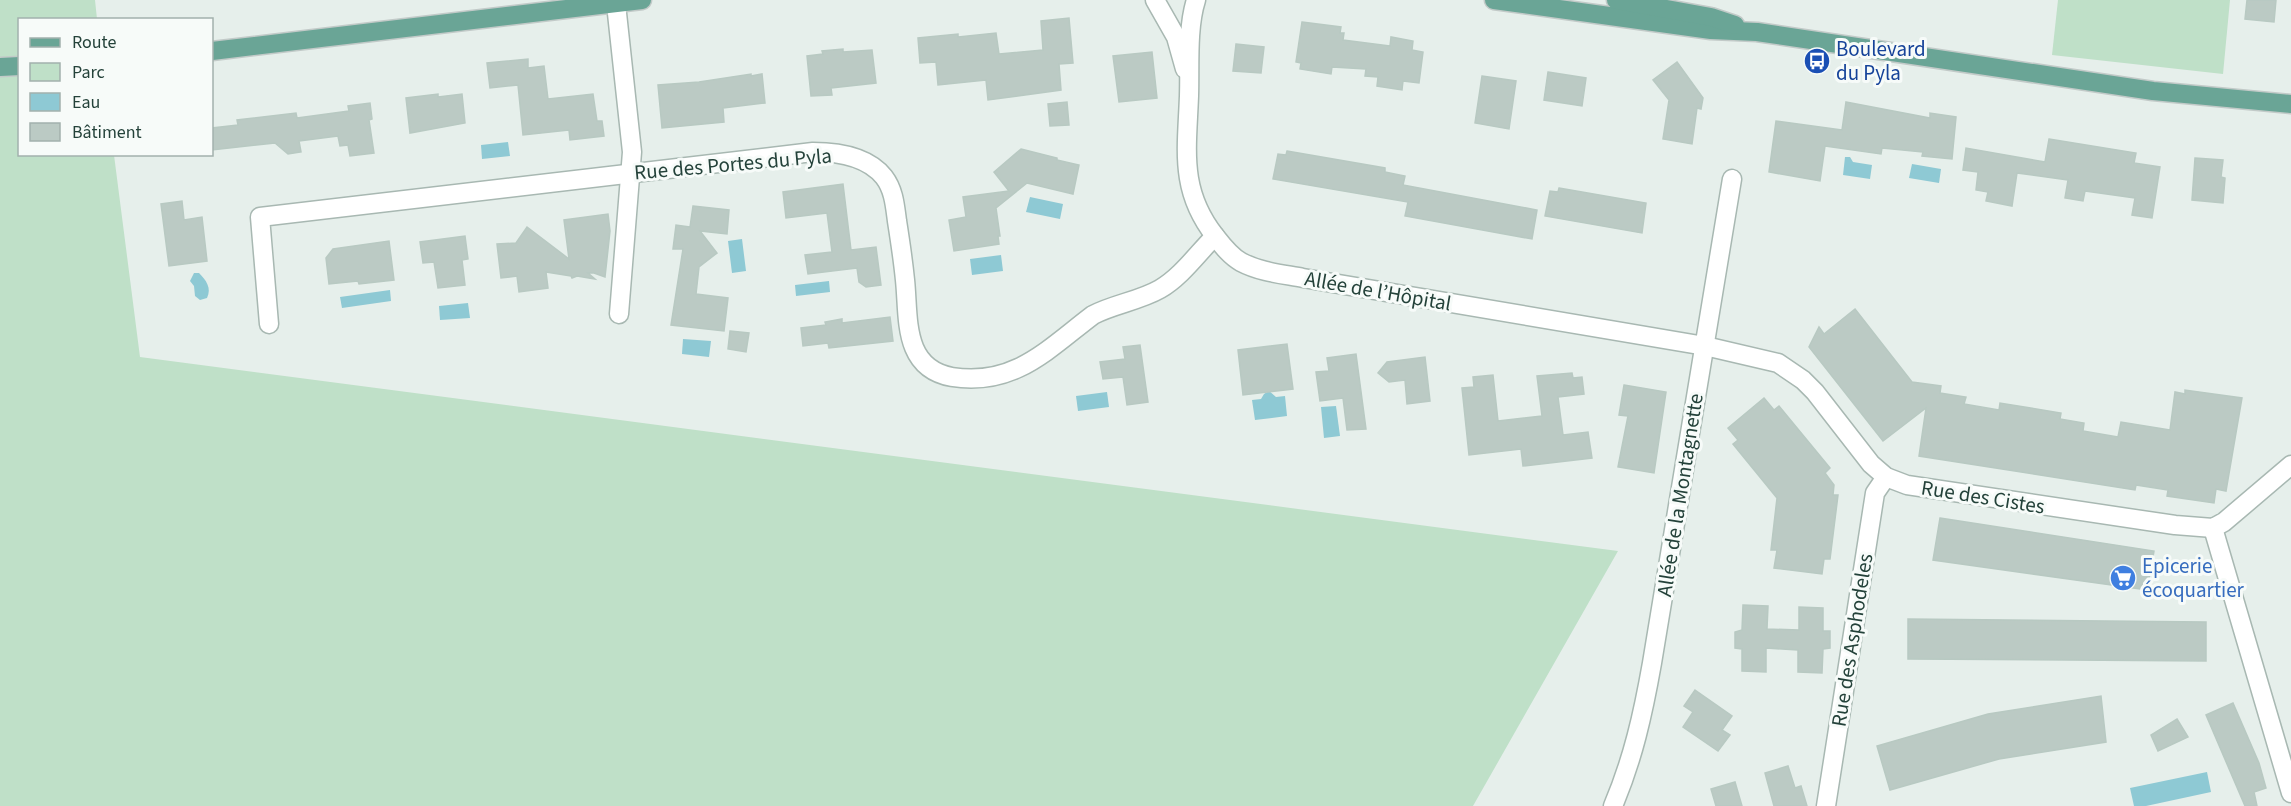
<svg xmlns="http://www.w3.org/2000/svg" width="2291" height="806" viewBox="0 0 2291 806" font-family="'Source Sans 3',sans-serif">
	<style>
		.green { fill: #bfe0c8 }
		.water { fill: #8ec9d4 }
		.building { fill: #bbcac4; stroke: #b8c9c2; stroke-width: 1.5 }
		.lines { fill: none; stroke-linecap: round; stroke-linejoin: round }
		.minor-casing { stroke: #a8b8b2; stroke-width: 21 }
		.major-casing { stroke: #c2cac8; stroke-width: 21 }
		.minor { stroke: #fff; stroke-width: 18 }
		.major { stroke: #6aa596; stroke-width: 18 }
		.labels { text-anchor: middle; dominant-baseline: central; stroke-width: 6; stroke-linejoin: round; paint-order: stroke }
		.transit-label { font-size: 21px; fill: #164399; stroke: #f7fbf9; text-anchor: start }
		.street-label { font-size: 21px; fill: #24423a; stroke: #f7fbf9 }
		.shop-label { font-size: 21px; fill: #366cbe; stroke: #f7fbf9; text-anchor: start }
	</style>
	<rect width="100%" height="100%" fill="#e6efeb"/>
	<g class="green">
		<polygon points="0,0 95,0 97,19 20,20 20,154 114,155 140,357 1618,551 1473,806 0,806"/>
		<polygon points="2058,0 2230,0 2223,74 2052,55"/>
	</g>
	<g class="water">
		<polygon points="508,142 510,156 482,159 481,145"/>
		<polygon points="1845,157 1850,157 1853,162 1872,165 1870,179 1843,175"/>
		<polygon points="1912,164 1941,169 1939,183 1909,178"/>
		<polygon points="1030,197 1063,204 1060,219 1026,212"/>
		<polygon points="742,239 746,271 732,273 728,241"/>
		<polygon points="1001,255 1003,271 972,275 970,259"/>
		<path d="M194,273H199C206,280 212,288 207,298L200,300L195,296L194,286L190,281Z"/>
		<polygon points="829,281 830,292 796,296 795,285"/>
		<polygon points="390,290 391,301 342,308 340,297"/>
		<polygon points="468,303 470,318 440,320 439,306"/>
		<polygon points="683,339 711,341 709,357 682,354"/>
		<polygon points="1269,391 1276,397 1285,396 1287,416 1255,420 1252,400 1261,399 1264,394"/>
		<polygon points="1107,392 1109,407 1078,411 1076,396"/>
		<polygon points="1336,406 1340,436 1324,438 1321,407"/>
		<polygon points="2207,772 2211,792 2146,806 2134,806 2130,788"/>
	</g>
	<g class="building">
		<polygon points="2247,0 2276,0 2274,22 2245,19"/>
		<polygon points="1069,18 1073,63 1059,64 1061,90 988,100 986,80 938,85 936,62 920,63 918,38 958,34 958,37 996,33 999,54 1043,50 1041,21"/>
		<polygon points="1302,22 1341,27 1340,33 1344,33 1343,40 1390,46 1391,37 1413,41 1412,50 1423,52 1419,83 1403,81 1402,90 1377,86 1378,77 1365,76 1366,69 1332,67 1331,74 1300,69 1301,63 1296,62"/>
		<polygon points="1236,44 1264,47 1261,73 1233,71"/>
		<polygon points="843,49 843,52 872,50 876,83 831,88 832,95 811,96 807,56 823,54 822,51"/>
		<polygon points="1152,52 1157,98 1119,102 1113,56"/>
		<polygon points="528,59 528,68 544,66 548,99 593,94 597,121 602,121 604,136 570,140 569,130 523,135 518,85 490,88 487,63"/>
		<polygon points="1677,62 1703,98 1701,109 1697,108 1692,144 1663,139 1669,100 1653,80"/>
		<polygon points="1548,72 1586,78 1582,106 1544,100"/>
		<polygon points="751,74 751,76 762,74 765,103 723,108 724,122 662,128 658,85 699,82"/>
		<polygon points="1482,76 1516,81 1509,129 1475,123"/>
		<polygon points="438,94 438,97 462,94 465,123 410,133 406,98"/>
		<polygon points="1067,102 1069,125 1050,126 1048,104"/>
		<polygon points="1846,102 1930,118 1930,113 1956,117 1952,159 1922,156 1923,152 1882,148 1881,154 1825,146 1820,181 1769,172 1776,121 1842,130"/>
		<polygon points="370,103 372,119 369,120 374,153 350,156 348,145 340,146 338,136 299,141 301,152 288,154 275,143 212,150 212,128 238,125 237,120 296,113 297,118 349,111 348,106"/>
		<polygon points="2049,139 2136,153 2134,163 2160,167 2152,218 2132,215 2135,198 2085,191 2083,201 2065,198 2068,180 2017,173 2012,206 1986,201 1988,192 1976,190 1978,172 1963,170 1966,148 2045,162"/>
		<polygon points="1021,149 1057,158 1057,160 1079,165 1073,194 1027,183 996,208 1000,236 998,236 999,244 954,251 949,220 966,217 963,197 1009,191 994,172"/>
		<polygon points="1287,151 1385,168 1385,172 1405,176 1403,185 1537,210 1532,239 1405,216 1408,202 1273,179 1278,154 1286,155"/>
		<polygon points="2195,158 2223,160 2221,177 2225,178 2223,203 2192,200"/>
		<polygon points="843,184 851,250 876,247 881,285 866,287 859,282 857,268 808,274 805,255 832,252 827,213 786,218 783,192"/>
		<polygon points="1559,188 1646,203 1642,233 1545,216 1550,191 1558,192"/>
		<polygon points="182,201 184,220 202,217 207,261 169,266 161,204"/>
		<polygon points="693,206 729,210 727,234 700,231 717,253 699,267 696,294 728,298 724,331 671,325 683,249 673,249 676,225 690,227"/>
		<polygon points="608,214 610,231 605,277 594,273 588,273 595,279 577,276 572,278 571,276 546,272 548,288 519,292 517,276 501,278 497,244 516,243 527,227 569,259 564,220"/>
		<polygon points="465,236 468,259 462,260 465,285 438,288 434,262 423,263 420,242"/>
		<polygon points="389,241 394,280 359,284 358,281 329,284 326,258 333,249"/>
		<polygon points="1855,309 1912,382 1941,386 1940,393 1966,397 1964,404 1999,410 2000,403 2061,413 2060,419 2084,423 2083,431 2118,437 2121,422 2170,430 2175,392 2185,394 2185,390 2242,398 2226,491 2216,489 2214,503 2167,496 2168,490 2136,485 2135,490 1919,456 1926,408 1883,441 1809,347 1819,327 1824,334"/>
		<polygon points="890,317 893,341 829,348 828,343 803,346 801,328 826,325 825,322 842,319 842,323"/>
		<polygon points="730,331 749,333 746,352 728,349"/>
		<polygon points="1287,344 1293,389 1243,395 1238,350"/>
		<polygon points="1140,345 1148,402 1127,405 1123,377 1103,379 1100,362 1125,359 1123,347"/>
		<polygon points="1356,354 1366,429 1347,430 1343,398 1320,401 1316,372 1329,371 1327,358"/>
		<polygon points="1425,357 1430,401 1407,404 1405,380 1389,382 1378,373 1387,362"/>
		<polygon points="1572,373 1573,378 1582,377 1584,394 1558,397 1563,435 1588,432 1592,458 1523,466 1521,449 1469,455 1462,388 1474,387 1473,377 1493,375 1498,421 1542,416 1537,376"/>
		<polygon points="1624,385 1666,392 1654,473 1618,467 1628,416 1619,415"/>
		<polygon points="1764,398 1774,410 1779,406 1830,468 1825,473 1834,485 1833,495 1838,495 1830,559 1824,559 1822,574 1774,568 1777,550 1771,550 1777,498 1733,444 1738,440 1728,428"/>
		<polygon points="1940,518 2154,551 2147,590 1933,560"/>
		<polygon points="1743,605 1768,606 1767,629 1799,630 1799,607 1823,608 1823,631 1830,631 1830,648 1823,649 1822,673 1798,672 1798,650 1766,648 1766,672 1742,671 1742,649 1735,648 1735,632 1742,630"/>
		<polygon points="1908,619 2206,622 2206,661 1908,659"/>
		<polygon points="1695,690 1732,716 1722,730 1730,735 1718,751 1683,727 1693,712 1684,706"/>
		<polygon points="2101,696 2106,742 1999,759 1890,790 1877,746 1988,714"/>
		<polygon points="2233,703 2259,763 2266,788 2254,792 2257,806 2245,806 2206,715"/>
		<polygon points="2177,719 2188,737 2158,751 2151,735"/>
		<polygon points="1788,766 1795,788 1801,786 1807,806 1774,806 1765,773"/>
		<polygon points="1735,782 1742,806 1716,806 1711,789"/>
	</g>
	<g class="lines">
		<defs>
			<g id="minor">
				<polyline points="1155,0 1176,37 1185,69"/>
				<path d="M1196,0C1187,28 1190,67 1189,96C1187,150 1179,190 1215,236C1222,245 1230,256 1241,262C1260,272 1282,274 1303,278L1705,346L1778,363L1803,380L1815,392L1871,464L1886,477L1907,485L2175,525L2213,528L2224,522L2291,465"/>
				<polyline points="616,4 632,152 619,314"/>
				<path d="M269,324L260,217L813,152C838,152 868,157 884,177C894,190 895,206 897,221C900,240 903,260 905,280C909,317 902,368 952,377C1014,387 1048,349 1093,315C1114,304 1139,301 1160,289C1181,277 1198,253 1215,236"/>
				<polyline points="2213,528 2291,793"/>
				<path d="M1613,806C1633,759 1643,714 1652,663L1732,179"/>
				<polyline points="1826,806 1875,493 1886,477"/>
			</g>
			<g id="major">
				<polyline points="1494,0 1711,30 1757,32 2153,91 2291,104"/>
				<polyline points="1616,0 1711,17 1735,25"/>
				<polyline points="212,51 642,0"/>
				<polyline points="0,67 20,66"/>
			</g>
		</defs>
		<use href="#minor" class="minor-casing"/>
		<use href="#major" class="major-casing"/>
		<use href="#minor" class="minor"/>
		<use href="#major" class="major"/>
	</g>
	<defs>
		<symbol id="bus-disc" viewBox="-11 -11 22 22"><circle r="9.5" fill="#1a4fb4" stroke="#f7fbf9"/><path d="M-5-6H5V4H4V6H2V4H-2V6H-4V4H-5ZM-3.5-4V0h7V-4ZM-3.5 1.2v1.5H-2V1.2ZM2 1.2v1.5H3.5V1.2Z" fill="#fff"/></symbol>
		<symbol id="supermarket-disc" viewBox="-11 -11 22 22"><circle r="9.5" fill="#3f7fe0" stroke="#f7fbf9"/><path d="M-6-5.5h2.5l.6 2H6L4.5 2H-2.5L-4.4-4H-6ZM-1.5 3.2a1.3 1.3 0 1 0 .1 0ZM3 3.2a1.3 1.3 0 1 0 .1 0Z" fill="#fff"/></symbol>
	</defs>
	<g fill-rule="evenodd">
		<use href="#bus-disc" x="1802" y="46" width="30" height="30"/>
		<use href="#supermarket-disc" x="2108" y="563" width="30" height="30"/>
	</g>
	<g class="labels">
		<g class="transit-label">
			<text x="1836" y="49">Boulevard<tspan x="1836" dy="24">du Pyla</tspan></text>
		</g>
		<g class="street-label">
			<text transform="translate(733 164) rotate(-5)">Rue des Portes du Pyla</text>
			<text transform="translate(1378 291) rotate(10)">Allée de l’Hôpital</text>
			<text transform="translate(1680 495) rotate(-81)">Allée de la Montagnette</text>
			<text transform="translate(1983 497) rotate(9)">Rue des Cistes</text>
			<text transform="translate(1852 640) rotate(-81)">Rue des Asphodeles</text>
		</g>
		<g class="shop-label">
			<text x="2142" y="566">Epicerie<tspan x="2142" dy="24">écoquartier</tspan></text>
		</g>
	</g>
	<rect x="18" y="18" width="195" height="138" fill="#f7fbf9" stroke="#a3b1ad" stroke-width="1.5"/>
	<rect x="30" y="38" width="30" height="9" fill="#6aa596" stroke="#a3b1ad" stroke-width="1.5"/>
	<text x="72" y="48" font-size="18" fill="#24423a">Route</text>
	<rect x="30" y="63" width="30" height="18" fill="#bfe0c8" stroke="#a3b1ad" stroke-width="1.5"/>
	<text x="72" y="78" font-size="18" fill="#24423a">Parc</text>
	<rect x="30" y="93" width="30" height="18" fill="#8ec9d4" stroke="#a3b1ad" stroke-width="1.5"/>
	<text x="72" y="108" font-size="18" fill="#24423a">Eau</text>
	<rect x="30" y="123" width="30" height="18" fill="#bbcac4" stroke="#a3b1ad" stroke-width="1.5"/>
	<text x="72" y="138" font-size="18" fill="#24423a">Bâtiment</text>
</svg>
